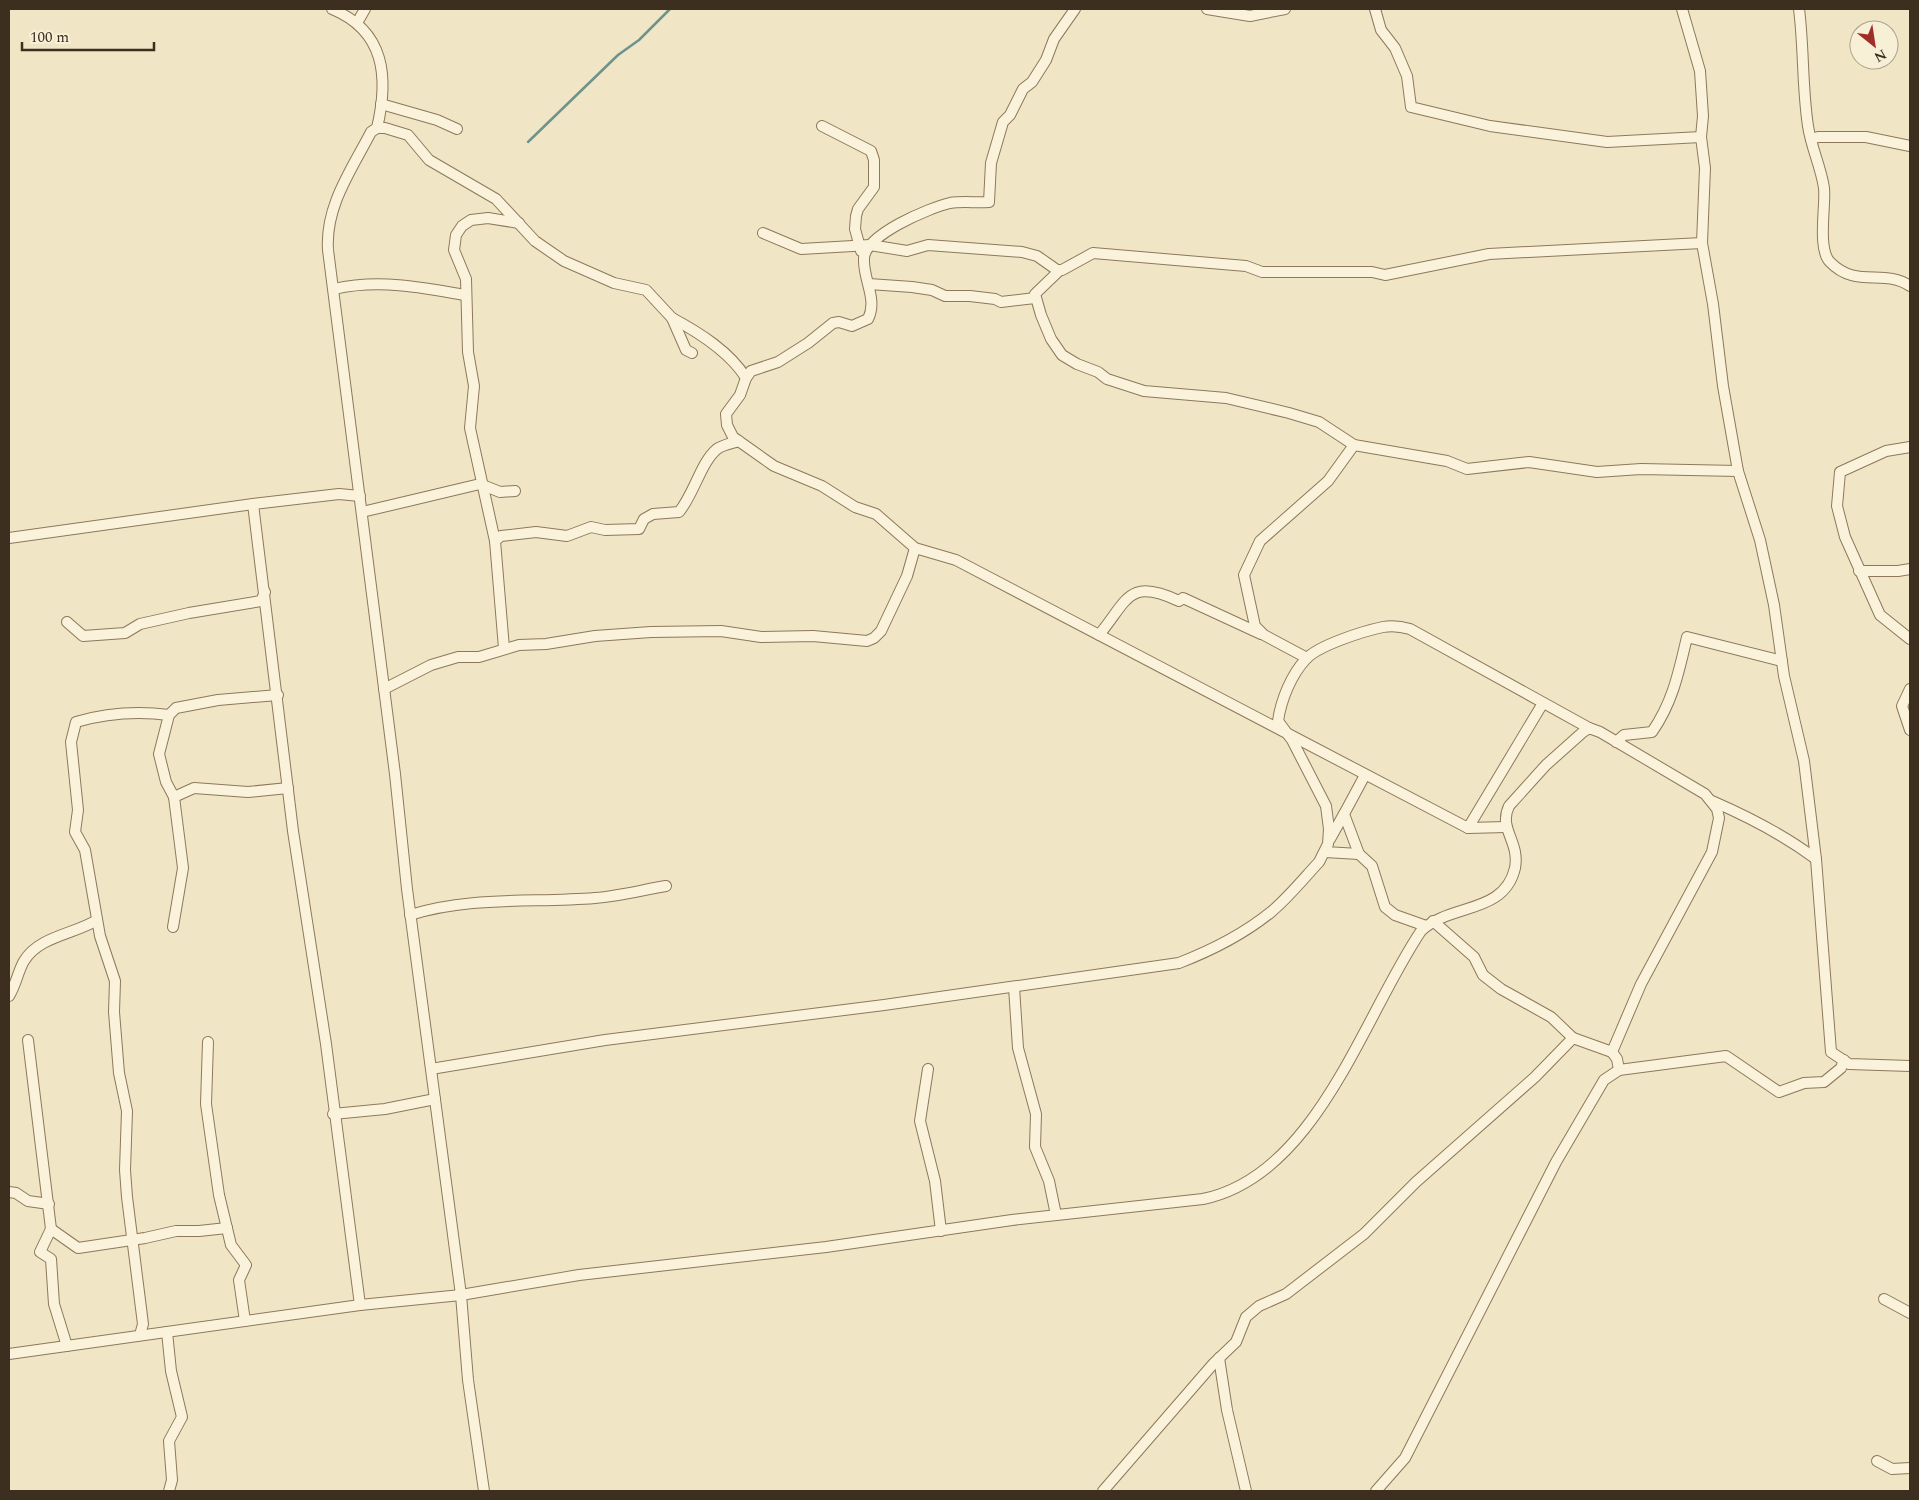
<svg xmlns="http://www.w3.org/2000/svg" width="1919" height="1500" viewBox="0 0 1919 1500" font-family="Spectral,serif">
	<style>
		.lines { fill: none; stroke-linecap: round; stroke-linejoin: round }
		.stream { stroke: #6e938c; stroke-width: 2.5 }
		.minor-casing { stroke: #8d785b; stroke-width: 12 }
		.minor { stroke: #faf2db; stroke-width: 10 }
	</style>
	<rect width="100%" height="100%" fill="#f0e6c6"/>
	<g class="lines">
		<polyline class="stream" points="528,142 618,55 639,40 670,9"/>
		<defs>
			<g id="minor">
				<path d="M332,9C385,31 389,77 377,128"/>
				<path d="M1075,9L1054,39L1046,60L1032,82L1023,89L1010,115L1003,122L991,163L989,202C977,203 962,201 950,203C929,208 864,235 864,259C863,280 878,299 868,319L852,326L839,322L833,323L808,343L778,362L751,371L746,378L740,395L726,414L727,425L733,437L774,466L822,486L855,507L876,514L915,548L956,560L1468,828L1543,703"/>
				<polyline points="1207,9 1250,16 1285,9"/>
				<polyline points="1375,9 1381,30 1395,48 1407,76 1411,107 1490,126 1607,142 1701,137"/>
				<polyline points="1682,9 1700,71 1703,116 1701,137 1705,168 1702,243 1713,304 1723,386 1738,471 1760,540 1774,605 1784,676 1804,761 1816,859 1831,1052 1849,1064 1910,1066"/>
				<path d="M1799,9C1804,48 1802,87 1808,126C1811,147 1821,167 1824,188C1826,205 1817,249 1830,262C1856,289 1884,268 1910,286"/>
				<polyline points="357,23 365,9"/>
				<polyline points="381,104 437,120 457,129"/>
				<polyline points="822,126 871,151 874,160 874,187 858,209 856,216 855,229 861,251"/>
				<polyline points="1811,139 1818,137 1866,137 1910,146"/>
				<polyline points="763,233 801,249 870,245 907,251 928,245 1022,252 1037,256 1057,270 1062,270 1093,253 1246,266 1262,272 1372,272 1385,275 1489,254 1702,243"/>
				<polyline points="1060,270 1035,294 1041,315 1051,339 1062,355 1077,364 1098,372 1107,379 1144,391 1226,398 1289,413 1319,422 1354,445 1447,461 1467,469 1529,462 1597,472 1641,469 1738,471"/>
				<polyline points="869,284 912,287 932,290 945,296 970,296 995,299 1001,302 1035,298"/>
				<path d="M334,289C378,279 421,287 465,295"/>
				<path d="M672,318C700,333 730,352 746,378"/>
				<polyline points="1910,447 1886,451 1840,472 1837,506 1845,537 1880,615 1910,639"/>
				<polyline points="362,512 480,484 500,492 515,491"/>
				<polyline points="9,538 253,504"/>
				<path d="M495,541L501,536L536,532L567,536L591,527L605,530L639,529L644,519L653,514L679,512C694,494 701,462 717,449C722,445 733,443 739,441"/>
				<polyline points="1859,571 1898,571 1910,569"/>
				<polyline points="67,622 83,636 125,633 140,624 189,613 261,601 265,592"/>
				<path d="M1099,635C1128,600 1128,577 1179,601L1183,598L1261,634"/>
				<polyline points="504,648 495,541 470,428 474,386 468,352 466,279 454,250 456,235 462,226 471,220 488,218 519,223"/>
				<polyline points="1307,658 1264,635 1255,626 1244,575 1260,541 1328,481 1354,445"/>
				<polyline points="384,689 431,665 458,657 479,657 519,645 546,644 595,636 651,632 721,631 761,637 813,636 867,641 874,638 881,631 907,576 915,548"/>
				<polyline points="1910,689 1902,706 1910,730"/>
				<path d="M1616,742L1624,735L1652,732C1673,702 1679,671 1687,637L1782,661"/>
				<polyline points="1365,775 1344,814 1359,854 1372,866 1385,907 1395,915 1426,926"/>
				<polyline points="174,797 194,788 248,792 288,788"/>
				<path d="M1712,801C1749,817 1784,835 1816,859"/>
				<polyline points="1468,828 1506,827"/>
				<polyline points="1330,839 1344,814"/>
				<polyline points="1325,852 1359,854"/>
				<path d="M410,915C470,896 533,903 595,898C620,896 642,890 666,886"/>
				<polyline points="1433,921 1474,957 1483,975 1501,989 1551,1017 1573,1038"/>
				<polyline points="173,927 183,868 174,797 166,782 159,754 169,715 176,708 218,700 278,695"/>
				<polyline points="1014,987 1018,1048 1036,1114 1035,1147 1049,1181 1056,1215"/>
				<path d="M9,996C16,985 18,971 24,961C39,936 75,934 97,920"/>
				<polyline points="28,1040 51,1229 40,1252 51,1259 54,1304 67,1346"/>
				<polyline points="208,1042 206,1104 219,1195 231,1245 246,1265 239,1280 245,1321"/>
				<path d="M431,1069L605,1040L884,1005L1179,963C1210,951 1244,934 1271,912C1288,898 1304,878 1319,862L1328,844L1329,829L1326,806L1292,740L1278,721C1281,700 1291,675 1306,659C1319,645 1364,631 1383,627C1393,625 1400,626 1410,629L1589,728"/>
				<polyline points="928,1069 920,1121 935,1181 941,1231"/>
				<polyline points="1619,1070 1726,1056 1779,1092 1804,1083 1824,1082 1841,1068 1844,1060"/>
				<polyline points="333,1114 385,1109 435,1099"/>
				<polyline points="9,1192 16,1193 28,1201 49,1204"/>
				<polyline points="51,1229 78,1248 145,1238 176,1231 199,1231 227,1228"/>
				<polyline points="1884,1299 1910,1313"/>
				<polyline points="360,1305 326,1044 293,831 253,504 339,494 360,496"/>
				<polyline points="167,1332 171,1371 182,1417 169,1441 172,1480 169,1491"/>
				<path d="M140,1335L143,1324L127,1197L125,1170L127,1111L119,1073L114,1012L115,981L100,936L85,850L75,832L78,810L71,742L76,722C107,713 137,711 169,715"/>
				<path d="M9,1354L360,1305L461,1295L579,1275L826,1247L1012,1220L1203,1199C1316,1176 1363,1017 1421,931C1450,903 1504,915 1515,868C1520,841 1498,829 1509,806L1546,765L1583,732L1589,728L1600,732L1705,794L1717,809L1719,818L1712,852L1641,984L1612,1052L1573,1038L1535,1077L1416,1182L1364,1234L1286,1294L1259,1306L1246,1317L1236,1342L1214,1363L1103,1491"/>
				<polyline points="1219,1358 1227,1410 1246,1491"/>
				<polyline points="1877,1461 1892,1469 1910,1468"/>
				<path d="M484,1491L468,1380L461,1295L407,889L395,774L328,250C325,206 352,169 371,132L377,128H385L408,135L429,160L496,199L535,241L564,261L614,283L646,290L672,318L686,350L692,353"/>
				<polyline points="1376,1491 1405,1458 1556,1162 1604,1080 1619,1070 1617,1059 1612,1052"/>
			</g>
		</defs>
		<use href="#minor" class="minor-casing"/>
		<use href="#minor" class="minor"/>
	</g>
	<rect width="1919" height="1500" fill="none" stroke="#3d2f1f" stroke-width="20"/>
	<g transform="translate(1874 45) rotate(150)"><circle r="24" fill="#f7f0d7" stroke="#ada38d"/>
	<path d="M0-4L9 19L0 12L-9 19Z" fill="#9f2e28"/>
	<text y="-8" font-size="14" font-weight="bold" text-anchor="middle" fill="#3d2f1f">N</text>
	</g>
	<path d="M22 42v8h132v-8" fill="none" stroke="#3d2f1f" stroke-width="2.5"/>
	<text x="30" y="42" font-size="15" fill="#3d2f1f" stroke="#f7f0d7" stroke-width="4" paint-order="stroke">100 m</text>
</svg>
